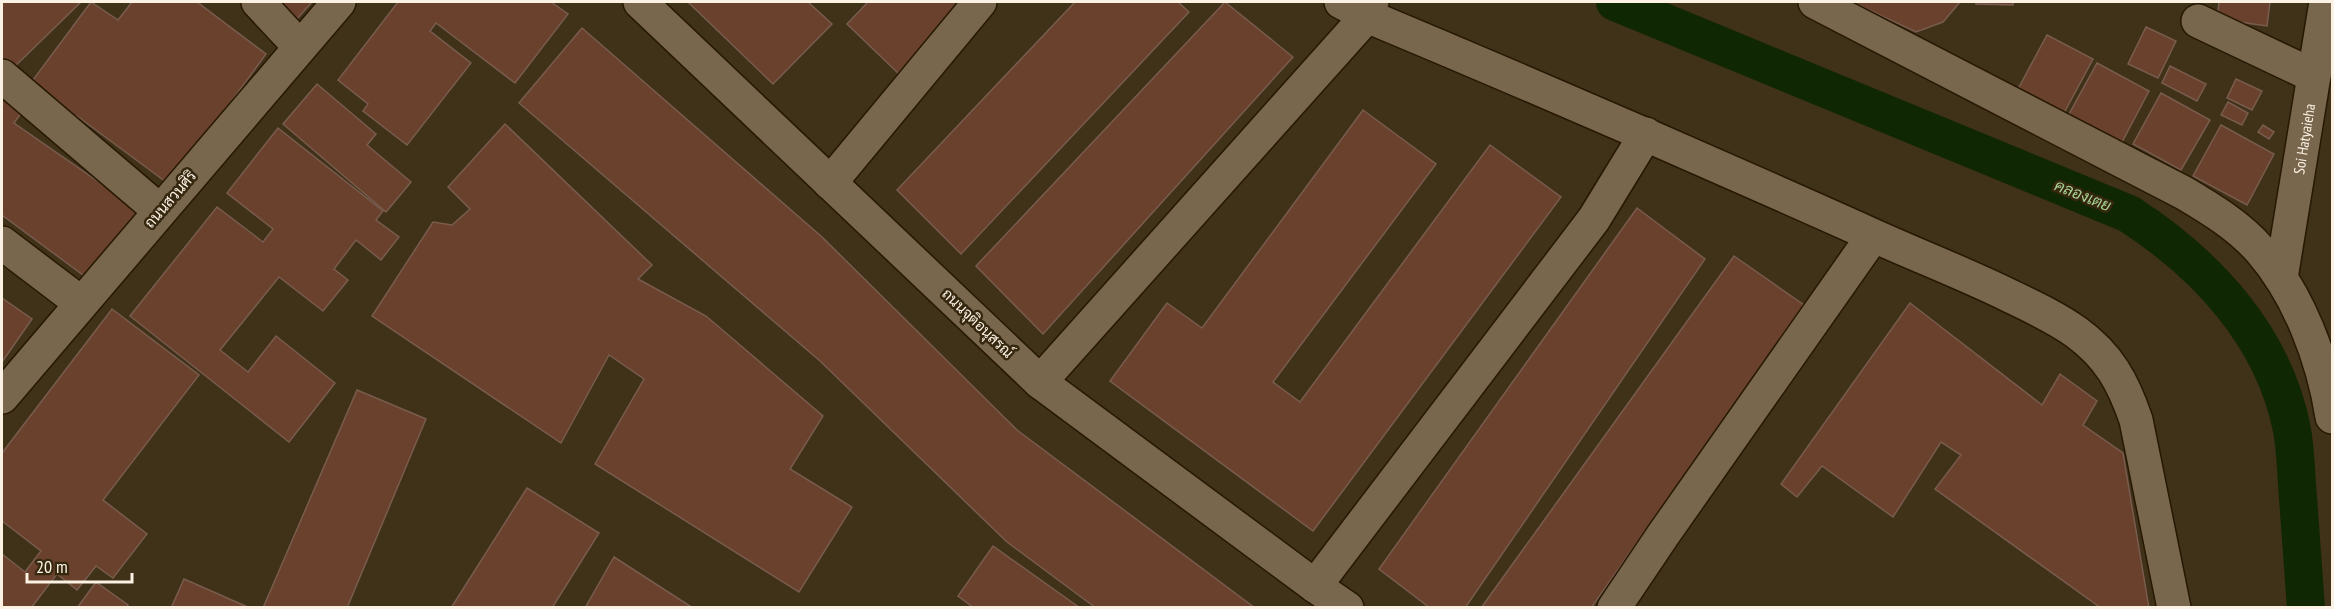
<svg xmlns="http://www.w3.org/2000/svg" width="2334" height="609" viewBox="0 0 2334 609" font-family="'PT Sans Narrow',Sarabun,sans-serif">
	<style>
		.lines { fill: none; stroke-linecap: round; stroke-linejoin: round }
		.canal { stroke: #102704; stroke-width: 38 }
		.building { fill: #6a412d; stroke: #785c4e; stroke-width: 1.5 }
		.street-casing { stroke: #261802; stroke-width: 36 }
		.secondary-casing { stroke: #261802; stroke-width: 36 }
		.street { stroke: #78664d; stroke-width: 33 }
		.secondary { stroke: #78664d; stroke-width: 33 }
		.labels { text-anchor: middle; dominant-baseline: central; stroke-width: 5; stroke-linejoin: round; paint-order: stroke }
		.street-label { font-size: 15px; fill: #fcf2e4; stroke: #36270f }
		.water-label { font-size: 16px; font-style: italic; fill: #a7d295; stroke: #36270f }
	</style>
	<rect width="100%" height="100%" fill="#403119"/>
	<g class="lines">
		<path class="canal" d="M1615,2L2129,214C2206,264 2274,336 2292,430C2296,452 2296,475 2298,498C2301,535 2303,571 2306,608"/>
	</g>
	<g class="building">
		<polygon points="2,2 81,2 8,73 2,67"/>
		<polygon points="91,2 118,20 132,2 197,2 266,54 170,185 77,116 70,126 24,92"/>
		<polygon points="273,2 312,2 296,20"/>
		<polygon points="398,2 551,2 568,14 515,83 436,23 430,31 471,63 407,145 363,111 368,104 338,80"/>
		<polygon points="688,2 808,2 832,24 773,84"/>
		<polygon points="868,2 969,2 900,75 847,24"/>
		<polygon points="1075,2 1178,2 1189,12 961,254 897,190"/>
		<polygon points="1225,2 1293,57 1043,334 976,266"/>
		<polygon points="1852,2 1960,2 1943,22 1916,32"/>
		<polygon points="1976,2 2013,2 2013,5 1976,4"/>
		<polygon points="2219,2 2270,2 2267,26 2217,19"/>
		<polygon points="2146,27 2176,41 2158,78 2128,64"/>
		<polygon points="582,28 822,237 1017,430 1255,608 1096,608 1007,542 820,361 519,103"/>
		<polygon points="2047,35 2093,59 2064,113 2018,89"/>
		<polygon points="2097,63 2149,91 2121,144 2068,116"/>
		<polygon points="2170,66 2206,84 2197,101 2162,83"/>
		<polygon points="2236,79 2262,91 2252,110 2227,98"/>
		<polygon points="317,84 376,134 367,145 411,182 386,212 283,124"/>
		<polygon points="2161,93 2210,120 2181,170 2133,144"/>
		<polygon points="2,97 22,112 14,123 142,212 91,281 2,215"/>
		<polygon points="2228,102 2248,113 2242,125 2221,115"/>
		<polygon points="1363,110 1436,164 1273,382 1300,402 1490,145 1561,197 1313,531 1110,381 1167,303 1202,328"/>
		<polygon points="505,124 652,265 638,279 706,316 823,416 790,469 852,507 799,592 595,464 644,379 609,355 561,443 372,316 433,222 452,225 470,209 448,187"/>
		<polygon points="2221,125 2274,154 2247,205 2193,176"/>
		<polygon points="2263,125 2274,132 2269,139 2258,132"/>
		<polygon points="278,128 383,211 376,220 399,237 381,260 356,240 334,269 348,280 323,311 279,277 220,350 248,372 276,336 335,383 289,442 130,316 217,207 263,242 273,229 227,193"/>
		<polygon points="1637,208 1705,259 1465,608 1430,608 1379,569"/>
		<polygon points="1734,256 1804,305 1591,608 1481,608"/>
		<polygon points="2,298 32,319 2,362"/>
		<polygon points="1910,303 2042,405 2060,374 2097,401 2083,425 2123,453 2149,608 2101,608 1935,489 1961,455 1941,442 1893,517 1822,466 1797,497 1781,484"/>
		<polygon points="112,309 199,375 103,500 147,534 113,578 96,566 77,590 57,574 31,608 2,608 2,554 25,572 41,551 2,521 2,453"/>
		<polygon points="357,390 426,419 347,608 263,608"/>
		<polygon points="527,488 599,533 552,608 451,608"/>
		<polygon points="993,546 1080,608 974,608 958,596"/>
		<polygon points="614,557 693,608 585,608"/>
		<polygon points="184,579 250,608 171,608"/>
		<polygon points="96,582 128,605 126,608 77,608"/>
	</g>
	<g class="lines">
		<defs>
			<g id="street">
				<polyline points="258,2 300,47"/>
				<path d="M1341,2L1367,16C1532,85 1696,156 1859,229C1908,252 1959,271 2008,295C2031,306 2055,317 2076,332C2109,356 2123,382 2136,420L2174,608"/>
				<path d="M1815,2L2184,193C2211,209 2239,226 2260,250C2299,295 2323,359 2332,417"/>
				<polyline points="2198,21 2314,76"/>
				<polyline points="2,76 160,211"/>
				<polyline points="830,183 980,2"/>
				<polyline points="2,243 81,303"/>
				<path id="s1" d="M2281,278L2326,2"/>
				<polyline points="2,397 339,2"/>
				<polyline points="1315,586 1594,219 1646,134"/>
				<polyline points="1614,608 1663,535 1873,236"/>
			</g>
			<g id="secondary">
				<polyline points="640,2 1040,382 1315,586 1347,608"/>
				<polyline points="1040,382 1367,16 1372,2"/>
			</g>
		</defs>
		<use href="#street" class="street-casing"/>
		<use href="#secondary" class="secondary-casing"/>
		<use href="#street" class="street"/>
		<use href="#secondary" class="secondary"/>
	</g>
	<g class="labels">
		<g class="street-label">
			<text stroke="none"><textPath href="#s1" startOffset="141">Soi Hatyaieha</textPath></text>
			<text transform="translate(170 199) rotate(-49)">ถนนสวนศิริ</text>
			<text transform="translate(978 323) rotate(44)">ถนนจุติอนุสรณ์</text>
		</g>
		<g class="water-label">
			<text transform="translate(2083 195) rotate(22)">คลองเตย</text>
		</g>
	</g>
	<rect width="2334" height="609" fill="none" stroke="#fcf2e4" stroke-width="6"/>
	<path d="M27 573v9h105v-9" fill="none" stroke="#fcf2e4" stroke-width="3"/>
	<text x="36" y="573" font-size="18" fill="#fcf2e4" stroke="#36270f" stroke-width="4.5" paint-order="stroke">20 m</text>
</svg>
